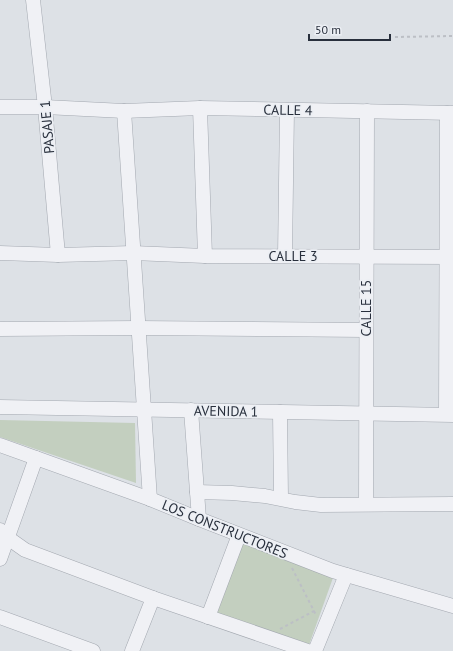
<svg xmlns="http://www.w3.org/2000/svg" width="453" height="651" viewBox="0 0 453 651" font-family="'PT Sans',sans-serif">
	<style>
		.green { fill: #c3cfbf }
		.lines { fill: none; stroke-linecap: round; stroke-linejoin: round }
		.minor-casing { stroke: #a3a8b0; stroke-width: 15 }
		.path { stroke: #bcbfc5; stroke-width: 2; stroke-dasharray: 3 3; stroke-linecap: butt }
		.minor { stroke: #f0f1f5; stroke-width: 14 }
		.labels { text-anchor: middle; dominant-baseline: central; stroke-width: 3.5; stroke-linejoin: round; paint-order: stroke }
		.street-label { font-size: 14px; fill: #282f3c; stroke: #eceff4 }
	</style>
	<rect width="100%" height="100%" fill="#dde1e6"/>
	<g class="green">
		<polygon points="0,420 135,423 136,483 0,437"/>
		<polygon points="243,543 334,575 309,645 217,613"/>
	</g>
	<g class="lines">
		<defs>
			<g id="minor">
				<polyline points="33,0 45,107 58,255"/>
				<polyline points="0,107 45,107 124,111 200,108 453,113"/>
				<polyline points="200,108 205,256"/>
				<polyline points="124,111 150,499"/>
				<polyline points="0,253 58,255 133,253 205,256 453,257"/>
				<polyline points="285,256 287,110"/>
				<polyline points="0,329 138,328 366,330"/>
				<polyline points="0,407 453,415"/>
				<polyline points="191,410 199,519"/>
				<polyline points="280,412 281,498"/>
				<polyline points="446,414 447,113"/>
				<polyline points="0,445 150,499 199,519 333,571 453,606"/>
				<polyline points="197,492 232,493 265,496 295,502 321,505 453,504"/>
				<polyline points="366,504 367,111"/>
				<polyline points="0,530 8,538 25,550 153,598 308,651"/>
				<polyline points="0,559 36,458"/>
				<polyline points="0,617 93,651"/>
				<polyline points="208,617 239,535"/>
				<polyline points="132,651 153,598"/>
				<polyline points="315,651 346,575"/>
			</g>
		</defs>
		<use href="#minor" class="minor-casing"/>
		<g class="path">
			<polyline points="395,37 453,36"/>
			<polyline points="292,568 316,615"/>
			<polyline points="280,629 314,611"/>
		</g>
		<use href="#minor" class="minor"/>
	</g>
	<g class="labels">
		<g class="street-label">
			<text transform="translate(288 110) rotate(1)">CALLE 4</text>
			<text transform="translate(47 127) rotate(-95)">PASAJE 1</text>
			<text x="293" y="256">CALLE 3</text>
			<text transform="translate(366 308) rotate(-90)">CALLE 15</text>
			<text transform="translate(226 411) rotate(1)">AVENIDA 1</text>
			<text transform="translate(225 529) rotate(22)">LOS CONSTRUCTORES</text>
		</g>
	</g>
	<path d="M309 34v6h81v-6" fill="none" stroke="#282f3c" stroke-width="2"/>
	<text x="315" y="34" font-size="12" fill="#282f3c" stroke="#eceff4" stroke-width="3" paint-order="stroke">50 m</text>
</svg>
